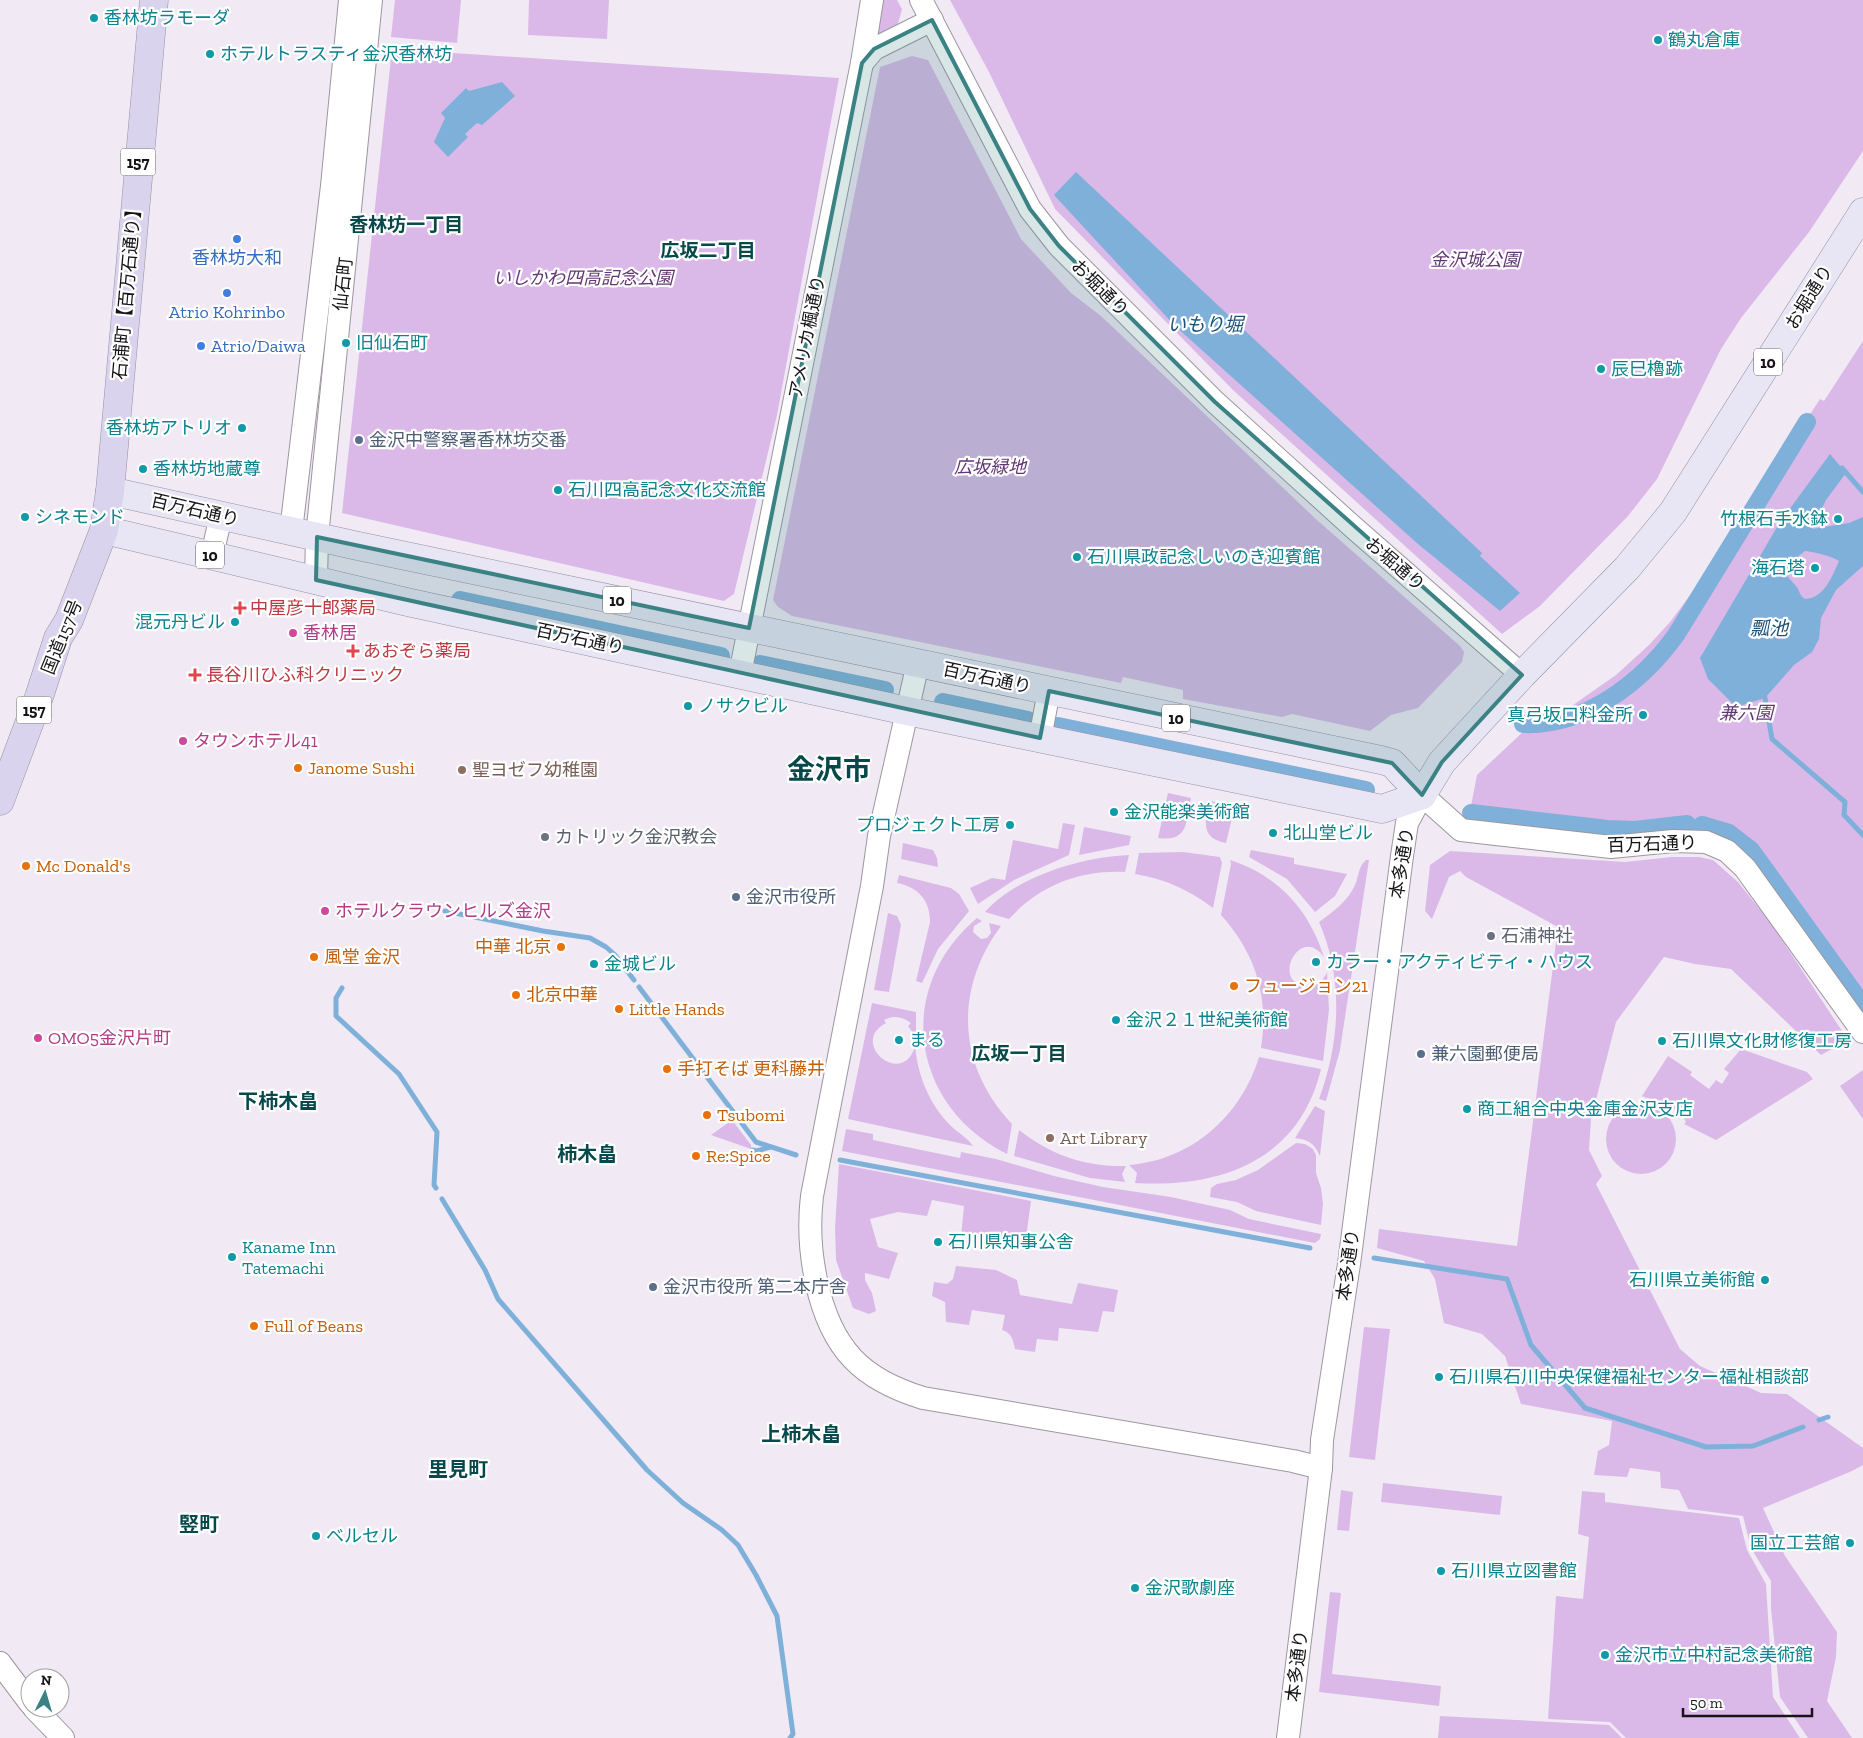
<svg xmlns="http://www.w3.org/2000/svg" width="1863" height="1738" viewBox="0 0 1863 1738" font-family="'Zilla Slab','Noto Sans JP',serif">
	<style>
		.green { fill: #dab9e8 }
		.water { fill: #7fb0d9; fill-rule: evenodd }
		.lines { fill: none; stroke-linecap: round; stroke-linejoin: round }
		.stream { stroke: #7fb0d9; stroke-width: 5 }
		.canal { stroke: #7fb0d9; stroke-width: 18 }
		.minor-casing { stroke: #9d96a0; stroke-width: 24 }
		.major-casing { stroke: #9590a2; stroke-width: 29 }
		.highway-casing { stroke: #9590a2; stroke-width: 29 }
		.minor { stroke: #fff; stroke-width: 22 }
		.major { stroke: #e8e5f4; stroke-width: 28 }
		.highway { stroke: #d9d3ed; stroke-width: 28 }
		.marked { fill: #3a8284; fill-opacity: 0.2; stroke: #3a8284; stroke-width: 4; stroke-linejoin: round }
		.culture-dot { fill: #0f9aa8; stroke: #fff; stroke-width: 2 }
		.shop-dot { fill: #3f7fe0; stroke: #fff; stroke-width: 2 }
		.service-dot { fill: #5c6f8a; stroke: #fff; stroke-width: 2 }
		.health-dot { fill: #e0444e; stroke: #fff; stroke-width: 2 }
		.hotel-dot { fill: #d1479c; stroke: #fff; stroke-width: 2 }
		.food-dot { fill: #e8710a; stroke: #fff; stroke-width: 2 }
		.education-dot { fill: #8d6e63; stroke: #fff; stroke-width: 2 }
		.worship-dot { fill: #6b7280; stroke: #fff; stroke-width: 2 }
		.labels { text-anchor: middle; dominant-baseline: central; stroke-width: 4.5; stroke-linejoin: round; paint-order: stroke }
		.shield { fill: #fff; stroke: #5c5a5d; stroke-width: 1 }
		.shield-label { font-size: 16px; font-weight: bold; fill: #161417 }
		.culture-label { font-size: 18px; fill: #0d838f; stroke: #fff; text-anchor: start }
		.shop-label { font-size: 18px; fill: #366cbe; stroke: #fff }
		.park-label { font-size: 18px; font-style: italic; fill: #623673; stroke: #fff }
		.street-label { font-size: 18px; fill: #161417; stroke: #fff }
		.service-label { font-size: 18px; fill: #4e5e75; stroke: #fff; text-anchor: start }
		.health-label { font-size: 18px; fill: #be3a42; stroke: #fff; text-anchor: start }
		.hotel-label { font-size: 18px; fill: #b23c85; stroke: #fff; text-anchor: start }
		.food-label { font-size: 18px; fill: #c56008; stroke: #fff; text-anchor: start }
		.education-label { font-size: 18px; fill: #785e54; stroke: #fff; text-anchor: start }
		.worship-label { font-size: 18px; fill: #5b616d; stroke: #fff; text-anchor: start }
		.neighbourhood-label { font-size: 19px; font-weight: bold; fill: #07494b; stroke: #fff }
		.water-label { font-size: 19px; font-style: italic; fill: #1b527a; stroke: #fff }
		.quarter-label { font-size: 20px; font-weight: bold; fill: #07494b; stroke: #fff }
		.town-label { font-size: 28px; font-weight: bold; fill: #07494b; stroke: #fff }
	</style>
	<rect width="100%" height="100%" fill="#f1eaf4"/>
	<g class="green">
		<polygon points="395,0 461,0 457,43 391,37"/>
		<polygon points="529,0 609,0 607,39 528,35"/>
		<polygon points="880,0 897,0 902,9 898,24 876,36"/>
		<polygon points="950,0 1863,0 1863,151 1809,232 1741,318 1721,349 1657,479 1628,516 1540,606 1502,634 1233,390 1055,209 989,72"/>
		<polygon points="392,49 839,78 777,415 734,594 724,601 342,513"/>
		<polygon points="912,56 928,60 1021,239 1071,293 1101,316 1317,520 1460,646 1464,652 1462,662 1418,708 1391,715 1370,731 1292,714 1282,717 1183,699 1183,690 1123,677 1121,683 792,616 778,607 773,600 880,67"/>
		<polygon points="1863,341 1863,1003 1753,851 1734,834 1710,825 1688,823 1635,829 1608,829 1470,811 1477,775 1525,730 1521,726 1523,723 1556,717 1616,675 1649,645 1670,622 1706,574 1820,399 1824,401"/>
		<path d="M1168,793L1191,798C1186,822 1189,842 1158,838Z"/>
		<path d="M1210,801L1235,806L1226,843C1200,838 1205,821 1210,801Z"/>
		<polygon points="1063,823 1075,825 1069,855 1014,880 978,904 970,888 992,878 1005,880 1013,840 1058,849"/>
		<polygon points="1084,827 1131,836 1129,845 1079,855"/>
		<polygon points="903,843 933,850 937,858 938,867 901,859"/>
		<polygon points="1251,850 1294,858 1294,864 1347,874 1335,896 1315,912 1287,879 1249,857"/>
		<polygon points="1450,851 1625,862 1672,857 1699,857 1713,860 1738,882 1770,922 1848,1040 1821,1055 1731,969 1695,964 1664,957 1616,1022 1591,1119 1589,1150 1602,1176 1596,1184 1680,1349 1700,1366 1761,1393 1787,1394 1863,1448 1863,1465 1852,1471 1763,1508 1785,1556 1837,1632 1836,1657 1827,1701 1852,1738 1808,1738 1780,1697 1771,1609 1771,1581 1751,1548 1743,1516 1688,1509 1679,1490 1661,1488 1660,1472 1630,1468 1627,1477 1594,1475 1598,1451 1609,1445 1612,1421 1521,1404 1505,1356 1482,1334 1444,1323 1435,1279 1424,1261 1377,1248 1379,1229 1517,1246 1558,927 1466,877 1460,871 1449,877 1432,919 1425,911 1430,865"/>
		<path d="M1183,852L1220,857L1222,863L1213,908C1189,890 1166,879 1135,874L1139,853Z"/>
		<path d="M1129,855L1125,872C1080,870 1040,885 1009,919L985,912C1017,876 1082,857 1129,855Z"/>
		<path d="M1230,860C1277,875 1309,909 1324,957C1299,922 1269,987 1309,986C1317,986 1324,980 1327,972L1329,1010L1323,1061L1261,1048C1269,997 1256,954 1221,915L1231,864Z"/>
		<path d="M1366,860H1369L1340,1050L1326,1101L1319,1099C1340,1042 1344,979 1319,922C1333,912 1348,901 1355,885C1359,876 1358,867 1366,860Z"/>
		<path d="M899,875L951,888L959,894L969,911L938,949L922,983L916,981L930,922C930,900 918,887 897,883Z"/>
		<polygon points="888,913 897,916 901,925 889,992 874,990"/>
		<path d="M977,918L982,921L974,926L973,932L981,939L987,938L991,933L989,923L1001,926C954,989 957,1066 1012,1124L1007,1154C911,1106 893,989 977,918Z"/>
		<path d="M872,1003L916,1012V1037L908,1026L911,1023C902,1016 893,1015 884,1020L886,1023C848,1043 903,1089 915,1046C918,1076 929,1104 951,1126C957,1132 969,1139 973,1146L848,1119Z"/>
		<polygon points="1741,1049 1807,1072 1813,1079 1716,1140 1684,1124 1686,1122 1679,1111 1642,1096 1668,1056 1692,1072 1690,1075 1709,1089 1716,1080 1722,1084 1729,1073 1724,1069"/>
		<path d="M1259,1057L1321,1069C1299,1161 1220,1188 1135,1183L1137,1173L1129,1165C1192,1160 1241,1116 1259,1057Z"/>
		<polygon points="1863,1070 1863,1119 1840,1086"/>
		<circle cx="1641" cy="1139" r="35"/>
		<path d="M1315,1106L1325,1111L1320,1156C1314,1143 1309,1140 1295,1138Z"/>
		<polygon points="732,1120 751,1145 751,1149 711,1135"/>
		<polygon points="846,1129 873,1134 873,1140 960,1158 961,1152 996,1159 1054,1176 1103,1187 1171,1197 1230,1210 1249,1219 1321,1234 1320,1239 1315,1243 842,1151"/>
		<path d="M1019,1130C1051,1155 1085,1167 1126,1166L1122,1174L1125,1182L1090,1178L1014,1156Z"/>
		<polygon points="1296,1143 1305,1144 1313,1149 1316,1155 1316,1173 1321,1188 1323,1204 1321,1225 1256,1211 1237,1202 1210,1197 1211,1188 1217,1184 1236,1180 1258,1170"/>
		<polygon points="839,1164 1031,1201 1026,1238 1017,1237 997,1242 961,1236 964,1206 932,1200 927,1216 898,1212 870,1219 878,1247 898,1253 889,1279 865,1273 865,1280 872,1293 876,1311 869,1314 853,1308 836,1260 835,1228"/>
		<path d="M956,1266L996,1270L1017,1280L1020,1295L1072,1304L1078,1283L1118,1290L1114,1312L1103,1311L1098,1332L1059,1328L1058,1341L1037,1339L1035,1352L1015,1349C1013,1340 1012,1333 1002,1330L1005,1315L972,1310L969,1325L946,1322L945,1302L932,1296L934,1282L947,1284L953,1279Z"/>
		<polygon points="1364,1327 1390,1329 1375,1460 1349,1457"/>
		<polygon points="1383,1483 1502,1496 1500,1515 1381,1502"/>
		<polygon points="1341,1490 1353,1492 1349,1531 1337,1530"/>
		<polygon points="1582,1491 1605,1493 1605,1502 1739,1518 1747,1550 1766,1584 1773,1697 1800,1738 1626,1738 1610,1722 1548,1719 1556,1596 1583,1599 1589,1537 1578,1534"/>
		<polygon points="1330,1592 1341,1593 1332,1674 1441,1686 1439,1706 1319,1692"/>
		<polygon points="1440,1716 1609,1725 1622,1738 1438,1738"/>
	</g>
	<g class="water">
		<polygon points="502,82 515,96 482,125 477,123 465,134 468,137 448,157 434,142 445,118 441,113 466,88 469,91"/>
		<polygon points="1076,172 1482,553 1480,556 1520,593 1500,611 1418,544 1175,326 1054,195"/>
		<path d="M1830,454L1846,473L1826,500L1812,529L1849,523L1863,517V566L1836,590L1821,618L1819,639L1812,652L1794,665L1765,698L1736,707L1708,679L1700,658L1780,522ZM1805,551C1814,552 1832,556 1839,561C1832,576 1825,598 1805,599C1799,595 1800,591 1796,586C1792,581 1789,579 1785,573L1788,564Z"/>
	</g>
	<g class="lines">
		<g class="stream">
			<polyline points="1842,468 1863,492"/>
			<polyline points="1765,698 1772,739 1845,802 1844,815 1863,835"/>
			<polyline points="445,911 543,931 590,938 606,947 615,955 634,980"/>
			<polyline points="639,987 756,1142 796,1155"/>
			<polyline points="342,988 336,998 336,1016 399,1074 437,1132 434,1185 436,1188"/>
			<polyline points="752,1150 757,1151 770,1147"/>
			<polyline points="840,1160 1310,1248"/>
			<polyline points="442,1199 485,1270 498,1299 647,1470 683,1503 722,1530 738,1545 756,1575 777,1616 793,1734 790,1738"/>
			<polyline points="1374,1258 1507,1279 1531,1345 1585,1408 1706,1447 1753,1446 1803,1427"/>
			<polyline points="1819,1420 1828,1417"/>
		</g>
		<g class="canal">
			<polyline points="460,600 721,656"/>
			<polyline points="760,664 885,690"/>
			<polyline points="943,702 1028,720"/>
			<path d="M1523,724C1585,727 1642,682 1676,635L1807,422"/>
			<polyline points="1058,726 1366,790"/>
			<polyline points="1471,813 1608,829 1635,830 1687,824"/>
			<polyline points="1702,825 1729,833 1751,850 1863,1005"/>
		</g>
		<defs>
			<g id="minor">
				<polyline points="921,0 1030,209 1059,246 1215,402 1353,527 1522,675"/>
				<polyline points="862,63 874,49 932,20"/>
				<polyline points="291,531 332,186 350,0"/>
				<polyline points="212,555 221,516"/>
				<polyline points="316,580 317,537 371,0"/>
				<path d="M918,663L879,836L872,886L812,1196C806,1246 816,1320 853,1359C872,1379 897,1390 923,1398L1293,1461L1321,1468"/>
				<polyline points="740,674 862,63 872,0"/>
				<polyline points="1040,738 1049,691"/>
				<polyline points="0,1663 30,1703"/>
				<polyline points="34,1708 63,1738"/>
				<polyline points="1288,1738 1321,1468 1322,1440 1349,1264 1402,856 1407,823 1422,795 1461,830 1611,847 1673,841 1706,842 1727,851 1745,868 1863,1032"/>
			</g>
			<g id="major">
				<polyline points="110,491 358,546 1381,760 1392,763 1422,795"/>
				<polyline points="104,530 407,602 907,711 1382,809 1422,795"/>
				<polyline points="1422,795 1442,762 1522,675 1627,568 1673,512 1863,212"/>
			</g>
			<polyline id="highway" points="0,801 39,697 58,638 69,620 104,530 110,491 154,0"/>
		</defs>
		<use href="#minor" class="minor-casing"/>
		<use href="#major" class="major-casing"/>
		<use href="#highway" class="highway-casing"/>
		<use href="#minor" class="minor"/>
		<use href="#major" class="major"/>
		<use href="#highway" class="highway"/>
	</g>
	<path class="marked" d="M932,20L1030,209L1059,246L1215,402L1522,675L1442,762L1422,795L1392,763L1049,691L1040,738L316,580L317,537L749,628L862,63L874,49Z"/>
	<g class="culture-dot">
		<circle cx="94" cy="18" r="5"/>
		<circle cx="1658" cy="40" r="5"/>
		<circle cx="210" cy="54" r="5"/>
		<circle cx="346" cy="343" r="5"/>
		<circle cx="1601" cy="369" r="5"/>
		<circle cx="242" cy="428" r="5"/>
		<circle cx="143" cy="469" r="5"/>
		<circle cx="558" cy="490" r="5"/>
		<circle cx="25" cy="517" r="5"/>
		<circle cx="1838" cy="519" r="5"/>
		<circle cx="1077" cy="557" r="5"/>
		<circle cx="1815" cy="568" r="5"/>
		<circle cx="235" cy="622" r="5"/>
		<circle cx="688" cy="706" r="5"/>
		<circle cx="1643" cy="715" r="5"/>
		<circle cx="1114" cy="812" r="5"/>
		<circle cx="1010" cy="825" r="5"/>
		<circle cx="1273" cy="833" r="5"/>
		<circle cx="1316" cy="962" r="5"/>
		<circle cx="594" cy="964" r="5"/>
		<circle cx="1116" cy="1020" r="5"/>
		<circle cx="899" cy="1040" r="5"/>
		<circle cx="1662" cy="1041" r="5"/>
		<circle cx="1467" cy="1109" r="5"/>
		<circle cx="938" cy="1242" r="5"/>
		<circle cx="232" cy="1257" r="5"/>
		<circle cx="1765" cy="1280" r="5"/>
		<circle cx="1439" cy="1377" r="5"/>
		<circle cx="316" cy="1536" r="5"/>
		<circle cx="1850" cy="1543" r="5"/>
		<circle cx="1441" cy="1571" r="5"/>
		<circle cx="1135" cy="1588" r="5"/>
		<circle cx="1605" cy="1655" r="5"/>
	</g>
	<g class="shop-dot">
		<circle cx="237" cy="239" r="5"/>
		<circle cx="227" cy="293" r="5"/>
		<circle cx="201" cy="346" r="5"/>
	</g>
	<g class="service-dot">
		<circle cx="359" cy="440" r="5"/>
		<circle cx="736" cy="897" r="5"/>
		<circle cx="1421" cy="1054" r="5"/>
		<circle cx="653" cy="1287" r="5"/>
	</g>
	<g class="health-dot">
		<path d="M237.5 600.5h5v5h5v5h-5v5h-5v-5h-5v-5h5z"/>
		<path d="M350.5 643.5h5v5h5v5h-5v5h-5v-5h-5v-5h5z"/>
		<path d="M192.5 667.5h5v5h5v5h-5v5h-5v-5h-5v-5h5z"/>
	</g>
	<g class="hotel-dot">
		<circle cx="293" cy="633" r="5"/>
		<circle cx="183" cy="741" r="5"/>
		<circle cx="325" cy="911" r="5"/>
		<circle cx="38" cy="1038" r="5"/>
	</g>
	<g class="food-dot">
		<circle cx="298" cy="768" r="5"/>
		<circle cx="26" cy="866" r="5"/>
		<circle cx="561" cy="947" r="5"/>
		<circle cx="314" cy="957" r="5"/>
		<circle cx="1234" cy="986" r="5"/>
		<circle cx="516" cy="995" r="5"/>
		<circle cx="619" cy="1009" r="5"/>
		<circle cx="667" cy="1069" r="5"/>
		<circle cx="707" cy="1115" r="5"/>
		<circle cx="696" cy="1156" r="5"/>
		<circle cx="254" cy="1326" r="5"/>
	</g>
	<g class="education-dot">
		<circle cx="462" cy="770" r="5"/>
		<circle cx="1050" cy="1138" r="5"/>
	</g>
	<g class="worship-dot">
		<circle cx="545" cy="837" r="5"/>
		<circle cx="1491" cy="936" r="5"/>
	</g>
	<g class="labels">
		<g class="shield">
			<rect x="120.5" y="148.5" width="35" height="27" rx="4"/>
			<rect x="1754" y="348.5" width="28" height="27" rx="4"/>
			<rect x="196" y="541.5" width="28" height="27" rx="4"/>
			<rect x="603" y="586.5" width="28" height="27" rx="4"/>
			<rect x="16.5" y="696.5" width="35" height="27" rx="4"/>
			<rect x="1162" y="704.5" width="28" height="27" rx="4"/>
		</g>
		<g class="shield-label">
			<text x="138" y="162">157</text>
			<text x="1768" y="362">10</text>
			<text x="210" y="555">10</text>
			<text x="617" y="600">10</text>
			<text x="34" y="710">157</text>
			<text x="1176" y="718">10</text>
		</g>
		<g class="culture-label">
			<text x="104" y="18">香林坊ラモーダ</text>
			<text x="1668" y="40">鶴丸倉庫</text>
			<text x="220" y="54">ホテルトラスティ金沢香林坊</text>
			<text x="356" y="343">旧仙石町</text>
			<text x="1611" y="369">辰巳櫓跡</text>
			<text x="232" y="428" text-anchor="end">香林坊アトリオ</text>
			<text x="153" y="469">香林坊地蔵尊</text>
			<text x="568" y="490">石川四高記念文化交流館</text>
			<text x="35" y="517">シネモンド</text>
			<text x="1828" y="519" text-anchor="end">竹根石手水鉢</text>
			<text x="1087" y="557">石川県政記念しいのき迎賓館</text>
			<text x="1805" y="568" text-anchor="end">海石塔</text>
			<text x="225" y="622" text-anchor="end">混元丹ビル</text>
			<text x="698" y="706">ノサクビル</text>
			<text x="1633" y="715" text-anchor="end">真弓坂口料金所</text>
			<text x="1124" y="812">金沢能楽美術館</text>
			<text x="1000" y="825" text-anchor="end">プロジェクト工房</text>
			<text x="1283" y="833">北山堂ビル</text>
			<text x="1326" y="962">カラー・アクティビティ・ハウス</text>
			<text x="604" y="964">金城ビル</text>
			<text x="1126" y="1020">金沢２１世紀美術館</text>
			<text x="909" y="1040">まる</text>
			<text x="1672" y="1041">石川県文化財修復工房</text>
			<text x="1477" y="1109">商工組合中央金庫金沢支店</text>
			<text x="948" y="1242">石川県知事公舎</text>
			<text x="242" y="1247">Kaname Inn<tspan x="242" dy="21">Tatemachi</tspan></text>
			<text x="1755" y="1280" text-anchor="end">石川県立美術館</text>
			<text x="1449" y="1377">石川県石川中央保健福祉センター福祉相談部</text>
			<text x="326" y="1536">ベルセル</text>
			<text x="1840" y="1543" text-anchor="end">国立工芸館</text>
			<text x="1451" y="1571">石川県立図書館</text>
			<text x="1145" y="1588">金沢歌劇座</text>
			<text x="1615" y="1655">金沢市立中村記念美術館</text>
		</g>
		<g class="shop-label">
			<text x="237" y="258">香林坊大和</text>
			<text x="227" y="312">Atrio Kohrinbo</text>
			<text x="211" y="346" text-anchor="start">Atrio/Daiwa</text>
		</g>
		<g class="park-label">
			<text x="1475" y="260">金沢城公園</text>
			<text x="583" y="278">いしかわ四高記念公園</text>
			<text x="990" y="467">広坂緑地</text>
			<text x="1746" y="713">兼六園</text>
		</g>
		<g class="street-label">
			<text transform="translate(343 284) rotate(-84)">仙石町</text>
			<text transform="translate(1100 288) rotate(45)">お堀通り</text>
			<text transform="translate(127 290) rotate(-85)">石浦町【百万石通り】</text>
			<text transform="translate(1809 297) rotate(-58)">お堀通り</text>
			<text transform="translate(807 337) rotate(-79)">アメリカ楓通り</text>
			<text transform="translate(195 510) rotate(13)">百万石通り</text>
			<text transform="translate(1395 564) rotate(41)">お堀通り</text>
			<text transform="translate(62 637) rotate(-68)">国道157号</text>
			<text transform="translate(580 639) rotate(12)">百万石通り</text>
			<text transform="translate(987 678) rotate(12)">百万石通り</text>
			<text transform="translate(1652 844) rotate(-2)">百万石通り</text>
			<text transform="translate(1402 863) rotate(-81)">本多通り</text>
			<text transform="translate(1348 1265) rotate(-82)">本多通り</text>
			<text transform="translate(1297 1666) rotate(-83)">本多通り</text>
		</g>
		<g class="service-label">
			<text x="369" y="440">金沢中警察署香林坊交番</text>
			<text x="746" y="897">金沢市役所</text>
			<text x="1431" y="1054">兼六園郵便局</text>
			<text x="663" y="1287">金沢市役所 第二本庁舎</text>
		</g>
		<g class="health-label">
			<text x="250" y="608">中屋彦十郎薬局</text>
			<text x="363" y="651">あおぞら薬局</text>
			<text x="206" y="675">長谷川ひふ科クリニック</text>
		</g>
		<g class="hotel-label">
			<text x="303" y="633">香林居</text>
			<text x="193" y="741">タウンホテル41</text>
			<text x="335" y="911">ホテルクラウンヒルズ金沢</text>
			<text x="48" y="1038">OMO5金沢片町</text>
		</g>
		<g class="food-label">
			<text x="308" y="768">Janome Sushi</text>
			<text x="36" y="866">Mc Donald's</text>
			<text x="551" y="947" text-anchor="end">中華 北京</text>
			<text x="324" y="957">風堂 金沢</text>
			<text x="1244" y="986">フュージョン21</text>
			<text x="526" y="995">北京中華</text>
			<text x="629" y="1009">Little Hands</text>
			<text x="677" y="1069">手打そば 更科藤井</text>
			<text x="717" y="1115">Tsubomi</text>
			<text x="706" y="1156">Re:Spice</text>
			<text x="264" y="1326">Full of Beans</text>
		</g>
		<g class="education-label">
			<text x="472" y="770">聖ヨゼフ幼稚園</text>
			<text x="1060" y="1138">Art Library</text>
		</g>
		<g class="worship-label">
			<text x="555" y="837">カトリック金沢教会</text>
			<text x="1501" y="936">石浦神社</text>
		</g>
		<g class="neighbourhood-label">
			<text x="406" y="224">香林坊一丁目</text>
			<text x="708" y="250">広坂二丁目</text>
			<text x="1019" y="1053">広坂一丁目</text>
		</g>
		<g class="water-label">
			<text x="1205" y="324">いもり堀</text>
			<text x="1769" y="628">瓢池</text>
		</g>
		<g class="quarter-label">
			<text x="278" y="1101">下柿木畠</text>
			<text x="587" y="1154">柿木畠</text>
			<text x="801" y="1434">上柿木畠</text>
			<text x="458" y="1469">里見町</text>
			<text x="199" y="1524">竪町</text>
		</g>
		<g class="town-label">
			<text x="829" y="769">金沢市</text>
		</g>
	</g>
	<g transform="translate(45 1693) rotate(5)"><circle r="24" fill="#ffffff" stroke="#a2a1a2"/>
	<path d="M0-4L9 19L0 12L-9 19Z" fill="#3a8284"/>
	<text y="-8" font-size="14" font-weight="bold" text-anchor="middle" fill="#161417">N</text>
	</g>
	<path d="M1683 1708v8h129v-8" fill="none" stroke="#161417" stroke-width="2.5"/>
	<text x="1690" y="1708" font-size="15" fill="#161417" stroke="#ffffff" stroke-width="4" paint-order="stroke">50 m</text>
</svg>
